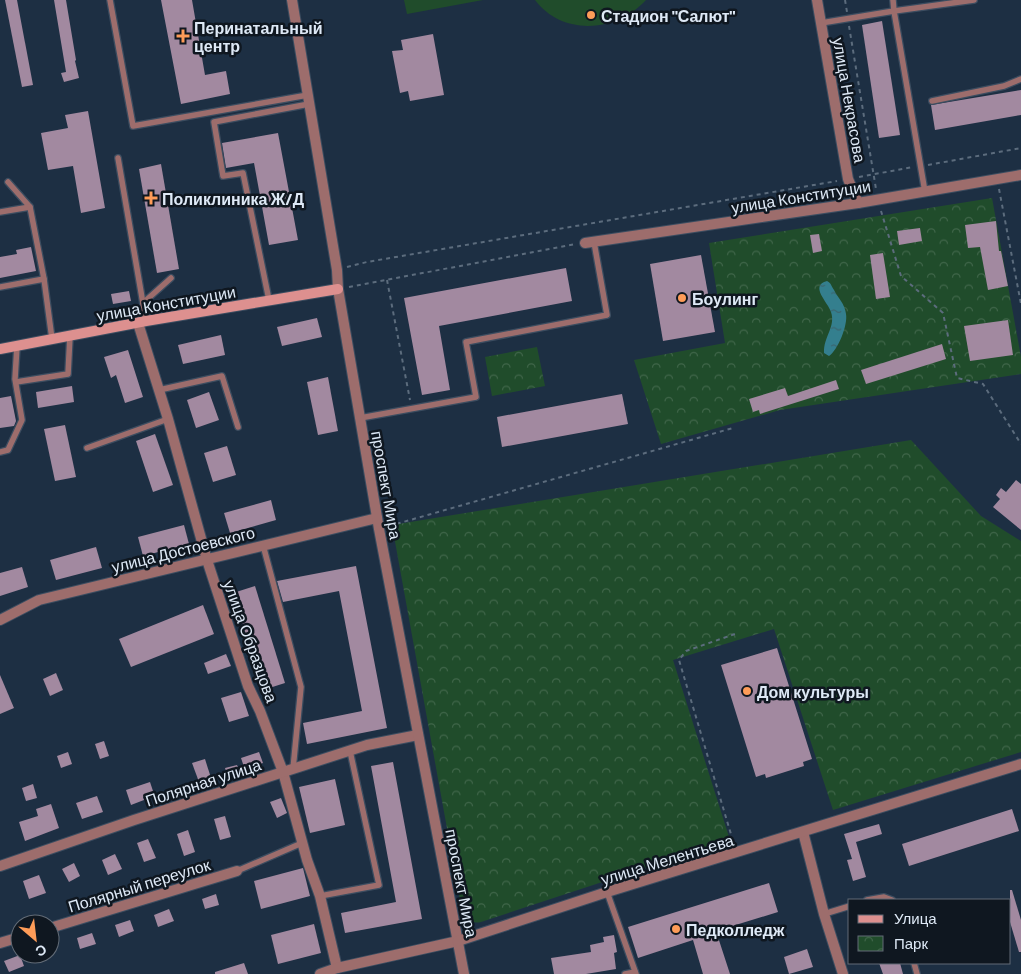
<svg xmlns="http://www.w3.org/2000/svg" width="1021" height="974" viewBox="0 0 1021 974" font-family="Barlow,sans-serif">
	<style>
		.park { fill: url(#park-crowns) }
		.garden { fill: #204c2b }
		.water { fill: url(#water-ripples) }
		.building { fill: #a289a0 }
		.lines { fill: none; stroke-linecap: round; stroke-linejoin: round }
		.service-casing { stroke: #3c4d60; stroke-width: 8 }
		.minor-casing { stroke: #3c4d60; stroke-width: 12 }
		.tertiary-casing { stroke: #3c4d60; stroke-width: 12 }
		.secondary-casing { stroke: #3c4d60; stroke-width: 12 }
		.path { stroke: #5c6c7d; stroke-width: 2; stroke-dasharray: 4 4; stroke-linecap: butt }
		.service { stroke: #9d6d6c; stroke-width: 5.5 }
		.minor { stroke: #9d6d6c; stroke-width: 10 }
		.tertiary { stroke: #9d6d6c; stroke-width: 10 }
		.secondary { stroke: #dd908f; stroke-width: 10 }
		.poi-dot { fill: #fe9c58; stroke: #0f1720; stroke-width: 2 }
		.labels { text-anchor: middle; dominant-baseline: central; stroke-width: 5; stroke-linejoin: round; paint-order: stroke }
		.poi-label { font-size: 16px; font-weight: bold; fill: #dee9f6; stroke: #0f1720; text-anchor: start }
		.street-label { font-size: 16px; fill: #dee9f6; stroke: #0f1720 }
	</style>
	<defs>
		<pattern id="park-crowns" width="20" height="18" patternUnits="userSpaceOnUse" patternTransform="scale(1.25)"><rect width="20" height="18" fill="#204c2b"/><path d="M2 6a3 3 0 1 1 6 0M12 15a3 3 0 1 1 6 0" fill="none" stroke="#40664a"/></pattern>
		<pattern id="water-ripples" width="26" height="14" patternUnits="userSpaceOnUse" patternTransform="scale(1.25)"><rect width="26" height="14" fill="#347f8e"/><path d="M2 4q2-2 4 0t4 0M15 11q2-2 4 0t4 0" fill="none" stroke="#3b656f"/></pattern>
	</defs>
	<rect width="100%" height="100%" fill="#1d2f43"/>
	<g class="park">
		<polygon points="992,198 1021,357 1021,374 780,410 661,444 634,360 725,343 709,243"/>
		<polygon points="537,347 545,386 492,396 485,357"/>
		<path d="M911,440L981,516L1021,541V752L833,810L774,629L673,660L730,840L481,922C472,924 465,920 462,911L392,525Z"/>
	</g>
	<g class="garden">
		<polygon points="404,0 483,0 407,14"/>
		<path d="M535,0H646C617,32 563,37 535,0Z"/>
	</g>
	<path class="water" d="M827,281C832,284 831,286 834,290C838,298 845,304 846,314C848,325 838,350 829,356L824,353C823,337 836,327 831,312C828,302 809,286 827,281Z"/>
	<g class="building">
		<polygon points="5,0 17,0 33,85 22,87"/>
		<polygon points="54,0 66,0 76,60 75,61 79,78 64,82 61,73 66,72"/>
		<polygon points="161,0 192,0 205,75 226,71 230,94 181,104"/>
		<polygon points="882,21 900,135 879,138 862,25"/>
		<polygon points="433,34 444,95 410,101 408,91 400,93 392,51 403,50 401,40"/>
		<polygon points="1021,90 1021,115 935,130 931,105"/>
		<polygon points="88,111 105,208 81,213 73,166 48,170 41,133 68,128 65,115"/>
		<polygon points="278,133 298,240 269,245 254,163 226,168 222,143"/>
		<polygon points="161,164 179,269 157,273 139,169"/>
		<polygon points="996,221 999,251 1001,251 1008,286 988,290 980,247 968,248 965,225"/>
		<polygon points="920,228 922,241 899,245 897,231"/>
		<polygon points="819,234 822,251 813,253 810,235"/>
		<polygon points="31,247 36,271 0,278 0,257 17,254 16,250"/>
		<polygon points="883,253 890,297 876,299 870,255"/>
		<polygon points="701,255 715,332 663,341 650,264"/>
		<polygon points="566,268 572,301 439,326 450,390 422,395 404,298"/>
		<polygon points="129,291 131,301 113,304 111,294"/>
		<polygon points="317,318 322,337 282,346 277,327"/>
		<polygon points="1008,320 1013,355 970,361 964,326"/>
		<polygon points="221,335 225,355 183,364 178,345"/>
		<polygon points="942,344 946,359 866,384 861,370"/>
		<polygon points="128,350 143,397 125,403 116,375 111,378 104,357"/>
		<polygon points="328,377 338,431 318,435 307,382"/>
		<polygon points="836,380 839,389 760,414 759,410 753,412 749,399 785,388 788,396"/>
		<polygon points="72,386 74,402 38,408 36,392"/>
		<polygon points="209,392 219,420 196,428 187,400"/>
		<polygon points="622,394 628,424 502,447 497,417"/>
		<polygon points="11,396 16,421 14,426 0,428 0,398"/>
		<polygon points="65,425 76,477 55,481 44,429"/>
		<polygon points="155,434 173,485 153,492 136,441"/>
		<polygon points="227,446 236,475 213,482 204,453"/>
		<polygon points="1016,480 1021,484 1021,530 993,507 1000,499 996,495 1001,488 1006,492"/>
		<polygon points="271,500 276,520 230,533 224,513"/>
		<polygon points="184,525 189,544 143,556 138,537"/>
		<polygon points="96,547 102,568 56,580 50,560"/>
		<polygon points="356,566 387,728 307,744 303,723 362,711 339,591 283,602 277,581"/>
		<polygon points="22,567 28,587 0,596 0,573"/>
		<polygon points="255,586 285,683 263,690 233,593"/>
		<polygon points="203,605 214,634 131,667 119,639"/>
		<polygon points="777,648 812,759 803,762 804,766 766,778 765,774 756,777 721,665"/>
		<polygon points="226,654 231,666 208,674 204,663"/>
		<polygon points="56,673 63,690 50,696 43,679"/>
		<polygon points="0,675 14,708 0,714"/>
		<polygon points="241,692 249,716 229,722 221,698"/>
		<polygon points="104,741 109,756 100,759 95,744"/>
		<polygon points="68,752 72,764 61,768 57,756"/>
		<polygon points="259,752 263,763 245,770 241,758"/>
		<polygon points="205,759 211,778 199,782 192,763"/>
		<polygon points="393,762 422,919 345,933 341,913 396,902 371,766"/>
		<polygon points="237,765 240,773 228,777 225,768"/>
		<polygon points="335,779 345,825 310,833 299,787"/>
		<polygon points="150,782 154,794 143,797 144,800 131,805 126,790"/>
		<polygon points="33,784 37,798 26,801 22,788"/>
		<polygon points="97,796 103,812 82,819 76,803"/>
		<polygon points="281,798 287,813 277,818 270,802"/>
		<polygon points="51,804 59,828 25,841 19,822 38,816 36,809"/>
		<polygon points="1012,809 1019,831 909,866 902,844"/>
		<polygon points="225,816 231,837 220,840 214,819"/>
		<polygon points="879,824 882,834 856,842 866,877 853,881 847,860 852,859 844,834"/>
		<polygon points="188,830 195,852 184,856 177,834"/>
		<polygon points="148,839 156,858 144,862 137,843"/>
		<polygon points="115,854 122,869 108,875 102,860"/>
		<polygon points="74,863 80,876 69,882 62,869"/>
		<polygon points="303,868 310,896 261,909 254,881"/>
		<polygon points="39,875 46,893 29,899 23,881"/>
		<polygon points="769,883 778,912 716,931 730,974 703,974 693,940 638,958 628,927"/>
		<polygon points="1010,890 1012,890 1021,920 1021,952 1019,952 1010,922"/>
		<polygon points="216,894 219,905 205,909 202,899"/>
		<polygon points="169,909 174,921 158,927 154,915"/>
		<polygon points="130,920 134,931 119,937 115,925"/>
		<polygon points="314,924 321,953 278,964 271,935"/>
		<polygon points="92,933 96,944 80,949 77,938"/>
		<polygon points="614,935 617,952 614,953 616,969 586,974 554,974 551,958 591,952 590,945 604,942 603,937"/>
		<polygon points="807,949 813,967 789,974 784,957"/>
		<polygon points="20,955 24,966 9,972 4,961"/>
		<polygon points="244,963 248,974 215,974 215,972"/>
		<polygon points="879,963 900,963 903,974 883,974"/>
	</g>
	<g class="lines">
		<defs>
			<g id="service">
				<polyline points="110,0 133,126 308,95"/>
				<polyline points="821,23 894,11 893,0"/>
				<polyline points="932,101 1004,86 1021,79"/>
				<polyline points="118,158 146,321"/>
				<polyline points="8,182 30,207 44,279 52,339"/>
				<polyline points="925,192 894,11 974,0"/>
				<polyline points="0,212 30,207"/>
				<polyline points="0,287 44,279"/>
				<polyline points="269,300 243,173 223,176 214,122 309,104"/>
				<polyline points="143,303 171,278"/>
				<polyline points="16,382 68,374 70,336"/>
				<polyline points="159,390 222,376 238,427"/>
				<polyline points="360,418 476,397 466,342 607,315 594,242"/>
				<polyline points="87,448 168,419"/>
				<polyline points="0,452 8,450 22,420 15,379 17,346"/>
				<polyline points="263,545 301,687 293,769"/>
				<polyline points="237,871 302,843"/>
				<polyline points="607,892 636,974"/>
				<polyline points="320,896 379,885 350,751"/>
				<polyline points="867,900 884,897 892,900"/>
				<polyline points="824,914 850,906"/>
				<polyline points="914,963 917,974"/>
				<polyline points="625,974 635,972"/>
			</g>
			<g id="minor">
				<polyline points="817,0 848,179 858,203"/>
				<polyline points="585,243 858,203 1021,175"/>
				<polyline points="138,323 168,419 207,560 248,686 260,711 283,772 307,860 320,896 337,968"/>
				<polyline points="0,620 39,600 377,518"/>
				<polyline points="803,832 824,914 843,974"/>
				<polyline points="0,866 134,820 367,745 418,735"/>
				<polyline points="50,928 237,871"/>
				<polyline points="0,943 20,937"/>
				<polyline points="320,974 337,968 458,941"/>
			</g>
			<g id="tertiary">
				<polyline points="292,0 337,270 338,289 379,529 464,974"/>
				<polyline points="458,941 607,892 1021,764"/>
			</g>
			<polyline id="secondary" points="0,349 146,321 338,289"/>
		</defs>
		<use href="#service" class="service-casing"/>
		<use href="#minor" class="minor-casing"/>
		<use href="#tertiary" class="tertiary-casing"/>
		<use href="#secondary" class="secondary-casing"/>
		<g class="path">
			<polyline points="845,0 847,12"/>
			<polyline points="849,26 876,189"/>
			<polyline points="928,165 1021,148"/>
			<polyline points="859,177 913,167"/>
			<polyline points="999,189 1021,304"/>
			<polyline points="881,211 901,276 943,313 957,378 983,384 1021,444"/>
			<polyline points="347,267 367,262 837,181"/>
			<polyline points="387,280 410,400"/>
			<polyline points="349,287 576,244"/>
			<polyline points="389,526 733,428"/>
			<polyline points="733,841 679,660 686,651 735,634"/>
		</g>
		<use href="#service" class="service"/>
		<use href="#minor" class="minor"/>
		<use href="#tertiary" class="tertiary"/>
		<use href="#secondary" class="secondary"/>
	</g>
	<g class="poi-dot">
		<circle cx="591" cy="15" r="5"/>
		<path d="M180.5 28.5h5v5h5v5h-5v5h-5v-5h-5v-5h5z"/>
		<path d="M148.5 190.5h5v5h5v5h-5v5h-5v-5h-5v-5h5z"/>
		<circle cx="682" cy="298" r="5"/>
		<circle cx="747" cy="691" r="5"/>
		<circle cx="676" cy="929" r="5"/>
	</g>
	<g class="labels">
		<g class="poi-label">
			<text x="601" y="15">Стадион "Салют"</text>
			<text x="194" y="27">Перинатальный<tspan x="194" dy="18">центр</tspan></text>
			<text x="162" y="198">Поликлиника Ж/Д</text>
			<text x="692" y="298">Боулинг</text>
			<text x="757" y="691">Дом культуры</text>
			<text x="686" y="929">Педколледж</text>
		</g>
		<g class="street-label">
			<text transform="translate(850 100) rotate(80)">улица Некрасова</text>
			<text transform="translate(801 196) rotate(-9)">улица Конституции</text>
			<text transform="translate(166 303) rotate(-10)">улица Конституции</text>
			<text transform="translate(387 485) rotate(80)">проспект Мира</text>
			<text transform="translate(183 549) rotate(-14)">улица Достоевского</text>
			<text transform="translate(251 641) rotate(70)">улица Образцова</text>
			<text transform="translate(203 782) rotate(-18)">Полярная улица</text>
			<text transform="translate(667 859) rotate(-17)">улица Мелентьева</text>
			<text transform="translate(462 883) rotate(79)">проспект Мира</text>
			<text transform="translate(139 885) rotate(-17)">Полярный переулок</text>
		</g>
	</g>
	<rect x="848" y="899" width="162" height="65" fill="#0f1720" stroke="#626b76"/>
	<rect x="858" y="915" width="25" height="8" fill="#dd908f" stroke="#626b76"/>
	<text x="894" y="924" font-size="15" fill="#dee9f6">Улица</text>
	<rect x="858" y="936" width="25" height="15" fill="url(#park-crowns)" stroke="#626b76"/>
	<text x="894" y="949" font-size="15" fill="#dee9f6">Парк</text>
	<g transform="translate(35 939) rotate(152)"><circle r="24" fill="#0f1720" stroke="#626b76"/>
	<path d="M0-4L9 19L0 12L-9 19Z" fill="#fe9c58"/>
	<text y="-8" font-size="14" font-weight="bold" text-anchor="middle" fill="#dee9f6">С</text>
	</g>
</svg>
